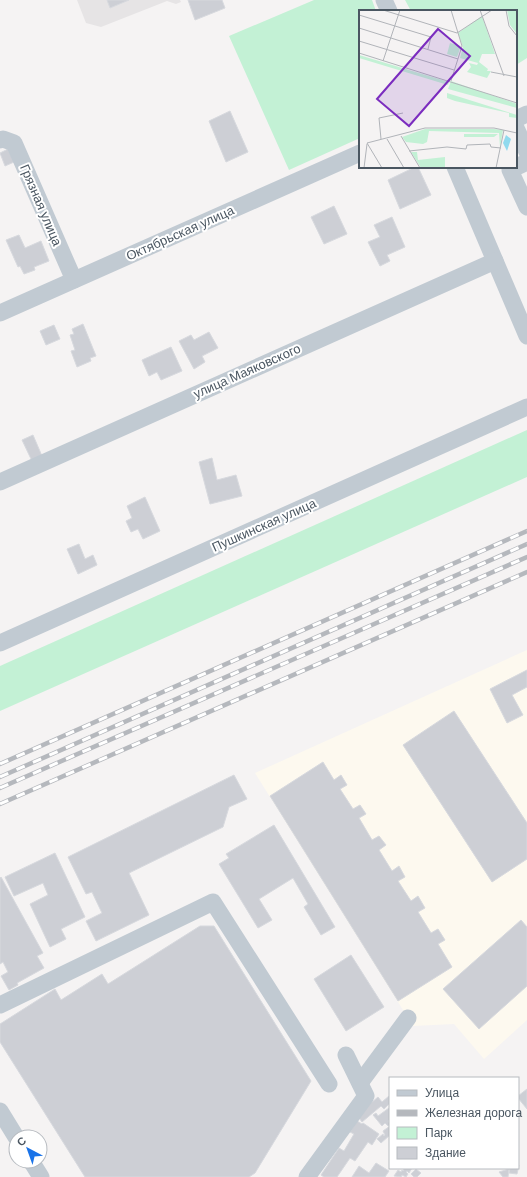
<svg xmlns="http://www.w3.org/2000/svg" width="527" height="1177" viewBox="0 0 527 1177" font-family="Arial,sans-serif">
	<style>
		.commercial { fill: #fdf9ef }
		.education { fill: #e6e4e5 }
		.green { fill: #c3f1d5 }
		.building { fill: #cdcfd5; stroke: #d7d9de }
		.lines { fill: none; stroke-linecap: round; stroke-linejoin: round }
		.minor { stroke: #c1cad2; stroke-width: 17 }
		.rail-casing { stroke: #b5b8bd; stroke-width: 4.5 }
		.rail { stroke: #fff; stroke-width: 3; stroke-dasharray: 9; stroke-linecap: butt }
		.labels { text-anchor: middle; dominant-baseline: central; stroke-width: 4; stroke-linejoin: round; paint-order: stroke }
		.street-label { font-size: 13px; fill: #4a5661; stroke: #fff }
		.inset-road { fill: none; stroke: #b1b4b9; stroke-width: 1 }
		.view { fill: #7b2cbf; fill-opacity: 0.15; stroke: #7b2cbf; stroke-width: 2 }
		.inset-edge { fill: none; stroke: #4a5661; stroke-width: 2 }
	</style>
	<rect width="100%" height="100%" fill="#f5f3f3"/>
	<polygon class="commercial" points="527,650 527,1020 484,1059 454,1024 413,1026 255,773"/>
	<polygon class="education" points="77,0 180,0 181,2 176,4 167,1 101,27 86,23"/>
	<g class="green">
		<polygon points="314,0 372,0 376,11 360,11 360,138 289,170 229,36"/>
		<polygon points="405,0 527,0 527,58 516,65 516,11 411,11"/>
		<polygon points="527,430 527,477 0,711 0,666"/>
	</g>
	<g class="building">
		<polygon points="107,0 129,0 110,8"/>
		<polygon points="188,0 222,0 225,8 195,20"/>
		<polygon points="230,111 248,152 226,162 209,121"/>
		<polygon points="8,149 14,162 5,166 0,153"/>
		<polygon points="415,167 418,167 431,195 400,209 388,180"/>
		<polygon points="334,206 347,234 324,244 311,217"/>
		<polygon points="392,217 405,247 387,255 390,261 380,266 368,242 380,237 374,225"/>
		<polygon points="19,235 25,248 41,241 49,261 34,267 35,270 24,274 20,266 18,267 6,240"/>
		<polygon points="83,324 96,356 90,358 91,361 77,367 71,351 75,350 70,335 74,334 72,329"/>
		<polygon points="54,325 60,339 46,345 40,331"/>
		<polygon points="209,332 218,348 202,356 205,362 194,369 179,341 191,335 194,340"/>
		<polygon points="171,347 182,371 161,380 157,372 149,376 142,360"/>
		<polygon points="33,435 42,456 32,461 22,440"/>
		<polygon points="212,458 217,480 236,475 242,496 210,504 199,462"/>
		<polygon points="145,497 160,531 143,539 138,529 131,532 126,521 132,518 127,506"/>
		<polygon points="79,544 85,559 93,555 97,565 78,574 67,549"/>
		<polygon points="527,670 527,687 512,695 523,715 507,723 490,689"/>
		<polygon points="454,711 527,823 527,859 492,882 403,745"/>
		<polygon points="323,762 334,780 341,775 347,785 340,789 353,809 360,805 366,814 359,818 372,840 379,836 386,845 379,850 392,871 399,866 405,877 398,881 411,901 418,896 425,908 418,912 431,933 438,929 445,940 438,944 452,967 398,1001 270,796"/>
		<polygon points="234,775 247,799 229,807 223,827 129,873 149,915 96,941 86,921 102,913 92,892 86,894 68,857"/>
		<polygon points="274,825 335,927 321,935 304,907 308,904 293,878 259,899 272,920 258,928 219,864 229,858 226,854"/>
		<polygon points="55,853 85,917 61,929 66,939 50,947 30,904 48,895 43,883 14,896 5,877"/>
		<polygon points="1,877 43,953 37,956 44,968 17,983 18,985 9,990 1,976 8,972 3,962 0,964 0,878"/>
		<polygon points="521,920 527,927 527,986 479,1029 443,989"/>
		<polygon points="200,926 214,926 311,1081 255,1173 249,1177 85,1177 0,1042 0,1024 55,989 61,1000 102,974 108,984"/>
		<polygon points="351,955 384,1007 346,1031 314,979"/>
		<polygon points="527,1089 527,1109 518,1098 518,1096"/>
		<polygon points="389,1096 390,1098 390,1103 384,1109 381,1106 362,1122 357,1115 378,1097 382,1102"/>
		<polygon points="389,1108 390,1109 390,1119 388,1121 390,1124 388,1126 385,1123 382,1126 373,1115 376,1113 378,1116"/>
		<polygon points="357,1121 362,1124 363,1123 379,1134 372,1145 368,1142 355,1161 350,1158 337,1177 324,1177 321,1175 339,1148 344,1151 354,1134 350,1132"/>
		<polygon points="390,1126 390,1135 381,1143 377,1139 383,1134 384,1136 385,1135 383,1131"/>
		<polygon points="376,1163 389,1171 385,1177 352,1177 359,1166 369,1173"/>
		<polygon points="518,1164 519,1165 517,1174 509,1173 510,1168 518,1168"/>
		<polygon points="403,1168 412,1168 409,1173 407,1171 406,1172 408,1174 406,1177 402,1175 401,1177 394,1176 398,1170 401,1172 402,1170 403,1171 404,1169"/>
		<polygon points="416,1169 421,1173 417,1177 414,1177 411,1174"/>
		<polygon points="509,1169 508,1177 503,1177 499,1172"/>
	</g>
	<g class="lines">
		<g class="minor">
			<polyline points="384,0 389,11"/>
			<polyline points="516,119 527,114"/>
			<polyline points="516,128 527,152"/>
			<polyline points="0,140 3,139 14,143 74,280"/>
			<polyline points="527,162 510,170 527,207"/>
			<polyline points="455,167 527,336"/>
			<polyline points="0,313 360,153"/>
			<polyline points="0,482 495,261"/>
			<polyline points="0,643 527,407"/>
			<polyline points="0,1005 213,902 329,1084"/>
			<polyline points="360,1083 408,1018"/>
			<polyline points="0,1111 16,1137"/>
			<polyline points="31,1161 41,1177"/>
			<polyline points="307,1177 366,1096 346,1055"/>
		</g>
		<defs>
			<g id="rail">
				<polyline points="0,764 527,531"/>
				<polyline points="0,777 527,544"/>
				<polyline points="0,788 527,557"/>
				<polyline points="0,804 527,572"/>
			</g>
		</defs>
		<use href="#rail" class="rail-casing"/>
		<use href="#rail" class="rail"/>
	</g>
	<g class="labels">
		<g class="street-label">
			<text transform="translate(41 205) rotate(67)">Грязная улица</text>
			<text transform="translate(180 233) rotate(-24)">Октябрьская улица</text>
			<text transform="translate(247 371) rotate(-24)">улица Маяковского</text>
			<text transform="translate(264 525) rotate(-24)">Пушкинская улица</text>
		</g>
	</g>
	<g transform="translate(359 10)">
		<rect width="158" height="158" fill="#f5f3f3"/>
		<path d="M148,0H158V24L151,15ZM123,6L136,44H123L120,52L129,59L128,61H132L128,68L108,62L112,57L110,53L118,55L119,53L101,48L104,37L99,23ZM91,33L102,36L98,47L88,44ZM0,45L90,72L89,75L0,48ZM92,71L158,94V98L89,79ZM88,83L158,105V108L150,107V103L96,91L88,88ZM66,119H135L144,120L141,137L140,123L70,121L68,132L64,134L47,132L43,127ZM105,124H139L135,127H105ZM52,142H58L59,150L86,147V158H62Z" fill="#c3f1d5"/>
		<path d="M147,125L152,129L148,141L144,133Z" fill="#90daee"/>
		<path class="inset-road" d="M24,0L98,23M92,0L103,36L92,71M121,0L145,66M147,0L150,16L158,26M0,5L72,27L69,39M0,18L99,49M98,23L133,0M0,31L95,60M0,43L158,93M24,51L41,0M132,62L158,67M42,126L61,158M22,129L20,108L44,103M28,129L45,158M8,133L23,158M8,133L66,118H135L158,123M50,141L88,137L107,139L108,135L131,134L132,137L142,138M5,158L8,134M137,158L145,120"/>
		<path class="view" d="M79,19L111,46L50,116L18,89Z"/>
		<rect width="158" height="158" class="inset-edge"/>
	</g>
	<rect x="389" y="1077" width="130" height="92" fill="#ffffff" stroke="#b7bbc0"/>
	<rect x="397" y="1090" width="20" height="6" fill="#c1cad2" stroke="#b7bbc0"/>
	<text x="425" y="1097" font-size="12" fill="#4a5661">Улица</text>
	<rect x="397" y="1110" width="20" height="6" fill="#b5b8bd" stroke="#b7bbc0"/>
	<text x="425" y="1117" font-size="12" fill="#4a5661">Железная дорога</text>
	<rect x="397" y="1127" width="20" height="12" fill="#c3f1d5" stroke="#b7bbc0"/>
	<text x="425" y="1137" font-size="12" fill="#4a5661">Парк</text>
	<rect x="397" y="1147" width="20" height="12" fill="#cdcfd5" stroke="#b7bbc0"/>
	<text x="425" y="1157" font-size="12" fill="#4a5661">Здание</text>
	<g transform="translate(28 1149) rotate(319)"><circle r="19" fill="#ffffff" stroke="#b7bbc0"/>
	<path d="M0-3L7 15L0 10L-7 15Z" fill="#1a73e8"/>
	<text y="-6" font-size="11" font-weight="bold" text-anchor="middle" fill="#4a5661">С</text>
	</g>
</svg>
